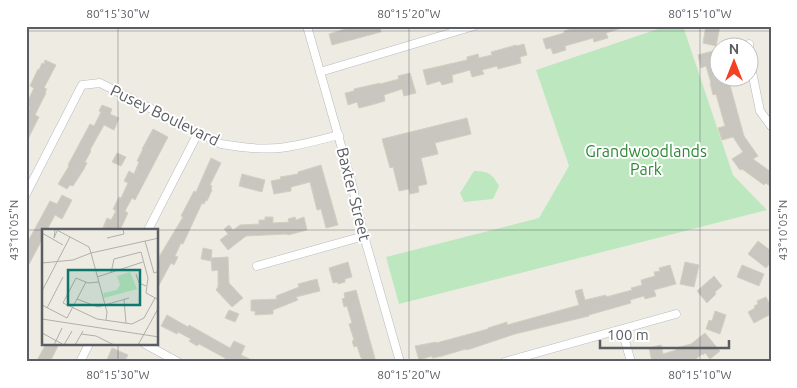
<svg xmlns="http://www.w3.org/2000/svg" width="797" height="388" viewBox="0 0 797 388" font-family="Ubuntu,sans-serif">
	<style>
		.green { fill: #bde8bf }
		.building { fill: #c9c6bf; stroke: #d3cfc0 }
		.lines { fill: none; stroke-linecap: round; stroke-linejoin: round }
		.street-casing { stroke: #b7bac0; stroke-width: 9 }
		.street { stroke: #fff; stroke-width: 8 }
		.ticks { fill: none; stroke: #5a5e64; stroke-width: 1; stroke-opacity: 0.45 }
		.labels { text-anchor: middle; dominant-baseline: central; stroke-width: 4; stroke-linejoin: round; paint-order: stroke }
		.street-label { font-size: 16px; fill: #5a5e64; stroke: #fff }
		.park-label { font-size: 16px; fill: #2f8738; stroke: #fff }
		.inset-road { fill: none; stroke: #afafac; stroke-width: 1 }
		.view { fill: #0f766e; fill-opacity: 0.15; stroke: #0f766e; stroke-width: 2.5 }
		.inset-edge { fill: none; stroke: #5a5e64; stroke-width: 2.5 }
		.neatline { fill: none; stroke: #5a5e64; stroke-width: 2 }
		.ticks-label { font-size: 12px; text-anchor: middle; fill: #5a5e64 }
	</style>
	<rect width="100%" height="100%" fill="#eeece2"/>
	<g class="green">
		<polygon points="667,26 683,26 733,175 767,210 399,304 386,257 539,218 569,166 536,70"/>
		<path d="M474,171C489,171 492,174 499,186L493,199L464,202L460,193Z"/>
	</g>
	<g class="building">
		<polygon points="355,26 380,26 381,32 332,45 329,34"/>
		<polygon points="580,26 621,26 622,28 606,33 608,38 594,42 593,38 565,46 566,50 553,54 551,48 546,49 543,39 564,33 564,31"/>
		<polygon points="706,26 720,26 716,46 703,43"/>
		<polygon points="524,44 527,55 520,57 521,63 498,69 497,66 482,70 484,74 472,77 470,70 452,75 453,82 442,85 440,81 427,85 423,70 467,60 467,57 478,54 479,58 492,55 491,52 516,45 517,46"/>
		<polygon points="720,49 720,78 728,78 744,136 758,156 753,159 771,172 771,187 766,183 764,185 742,169 740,170 732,159 743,152 733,137 722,140 718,128 725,126 716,94 713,95 710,83 711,83 706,66 701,68 698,55"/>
		<polygon points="45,60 56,65 44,88 47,89 45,92 46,93 35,115 39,117 26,143 26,114 30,107 26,105 34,88 30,86 38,69 39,70 42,63 44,64"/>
		<polygon points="410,73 416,93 404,96 402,89 384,95 385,101 371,105 359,108 357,102 348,105 345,93 354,91 354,89 380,83 380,84 399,79 398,76"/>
		<polygon points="102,105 112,109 110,114 119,118 114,130 104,125 90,150 91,151 85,162 87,163 84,169 73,186 70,185 67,189 58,184 69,166 68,165 90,124 94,126 101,112 99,111"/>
		<polygon points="467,118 471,134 435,143 438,154 421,158 427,184 418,186 419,192 410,194 409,189 399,191 393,167 390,168 382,139"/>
		<polygon points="153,129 168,137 135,200 132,198 125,211 128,213 120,230 102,230 107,218 111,220 116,211 113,209 119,197 121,198 128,183 124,181 129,171 134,174 139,162 137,161 143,149 142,149"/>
		<polygon points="117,153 126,157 121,166 112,162"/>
		<polygon points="211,158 221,163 210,185 212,186 211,189 212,190 207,201 206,200 204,204 202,203 183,244 181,243 175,256 178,257 174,265 171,263 158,287 158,263 160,258 159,257 183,217 181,216 194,191 196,192"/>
		<polygon points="321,165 338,225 326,228 321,209 317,210 310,182 291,187 291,191 274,194 271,181 281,179 280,177 298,174 298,172"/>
		<polygon points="242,174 265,180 262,192 239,186"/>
		<polygon points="62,195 72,200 62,219 55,215 47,230 44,230 44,236 26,270 26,245 50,201 57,204"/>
		<polygon points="265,217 273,217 273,223 289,222 288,219 295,217 296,220 304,217 307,230 288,235 287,234 246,236 228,250 220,240 228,234 224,229 229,225 233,230 240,225 259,224 259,220 265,220"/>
		<polygon points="758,241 771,251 771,262 766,268 748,254"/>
		<polygon points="203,248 212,250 211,261 201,259"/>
		<polygon points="228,257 229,283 243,298 232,307 216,290 218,287 218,270 212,271 211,258"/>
		<polygon points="348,262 352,277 345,279 345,282 338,284 337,282 333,283 329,268"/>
		<polygon points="685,262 699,265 694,287 680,284"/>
		<polygon points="670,265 676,284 654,290 656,296 645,299 644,296 630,300 631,303 589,315 589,316 515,334 467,350 466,349 442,356 432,358 432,356 419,360 415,346 436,342 436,343 488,329 488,328 507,322 507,325 579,305 575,291 582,289 585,300 606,295 606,297 632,290 631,288 642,285 641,280 655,276 654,272 660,271 659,268"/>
		<polygon points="742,265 764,274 759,286 737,277"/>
		<polygon points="714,276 722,286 715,292 716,294 707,303 697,291"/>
		<polygon points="317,279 320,291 296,297 298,300 273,310 273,314 255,315 255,311 251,311 251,300 277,299 276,296 299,287 298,284"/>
		<polygon points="356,290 367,330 376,362 363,362 362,358 361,358 357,346 354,347 352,341 354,340 349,324 352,323 347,306 344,307 342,299 345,298 344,293"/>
		<polygon points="766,297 771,306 771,314 754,323 748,312 755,308 754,306 758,304 757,301"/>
		<polygon points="229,310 239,314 235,322 225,318"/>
		<polygon points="715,311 726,315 720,334 706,329 709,320 712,321"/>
		<polygon points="167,315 188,327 189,325 230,348 234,341 245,346 241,355 256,362 229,362 225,359 225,358 199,344 197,346 189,341 191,339 178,332 177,334 161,326"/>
		<polygon points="705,333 720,351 710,359 705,353 703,355 702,354 692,362 652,362 649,348 661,345 663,354 676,350 676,348 691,344"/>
		<polygon points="46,344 59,344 50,362 36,362"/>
		<polygon points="112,348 128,355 124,362 106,362"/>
	</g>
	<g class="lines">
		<defs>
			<g id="street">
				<polyline points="307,26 352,184 364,236 400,362"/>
				<polyline points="749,44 749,48"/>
				<polyline points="750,54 750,62 760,111 771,126"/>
				<polyline points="320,72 474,26"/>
				<path d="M26,194L82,85L100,83L221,144C245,148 269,151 292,146C308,143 323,139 339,135"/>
				<polyline points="148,230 198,133"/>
				<polyline points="257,266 364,236"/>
				<polyline points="622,330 631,362"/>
				<polyline points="145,344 178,362"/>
				<polyline points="80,362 89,344"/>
				<polyline points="504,362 676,314"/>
			</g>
		</defs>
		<use href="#street" class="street-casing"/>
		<use href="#street" class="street"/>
	</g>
	<path class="ticks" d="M118,26V230M409,26V362M700,26V362M26,31H771M26,230H771M118,344V362"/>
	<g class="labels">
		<g class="street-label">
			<text transform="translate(165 115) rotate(26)">Pusey Boulevard</text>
			<text transform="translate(354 194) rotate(76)">Baxter Street</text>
		</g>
		<g class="park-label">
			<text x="646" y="151">Grandwoodlands<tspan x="646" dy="18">Park</tspan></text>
		</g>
	</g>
	<g transform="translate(42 229)">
		<rect width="116" height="116" fill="#eeece2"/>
		<path d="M88,43L95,60L62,69L61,64L75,61L78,56L75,47Z" fill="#bde8bf"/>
		<path class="inset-road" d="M13,0L47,18L49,24M13,1L12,9L15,2M0,4L21,16M65,9L82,5L81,0M103,12L112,44L117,42M49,24L65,83L64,91M0,34L31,31L49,24L117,9M69,44L72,30L99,23L106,49L104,64L117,71M94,45L97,54L104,57M55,48L101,33M57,53L46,54L34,49L21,74L55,90L90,95L102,89L113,69M0,62L28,8M35,70L56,78L87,69M82,71L84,94M0,76L25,89L44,53M5,79L21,48M0,90L117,108M0,104L22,116M39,105L54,107L72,116M12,116L20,99M22,116L30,102M33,116L41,102M96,116L117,78"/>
		<path class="view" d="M26,41H98V76H26Z"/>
		<rect width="116" height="116" class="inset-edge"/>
	</g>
	<rect width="797" height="388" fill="none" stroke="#ffffff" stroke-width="55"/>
	<g transform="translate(734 62)"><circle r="24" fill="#ffffff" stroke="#bdbfc1"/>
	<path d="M0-4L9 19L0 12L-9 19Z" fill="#f43f22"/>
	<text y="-8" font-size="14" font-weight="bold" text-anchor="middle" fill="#5a5e64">N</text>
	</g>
	<path d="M600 340v8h129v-8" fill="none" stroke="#5a5e64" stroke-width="2.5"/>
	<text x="607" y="340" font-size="15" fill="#5a5e64" stroke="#ffffff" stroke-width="4" paint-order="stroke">100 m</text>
	<rect x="28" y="28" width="742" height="332" class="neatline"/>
	<g class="ticks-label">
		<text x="118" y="18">80°15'30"W</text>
		<text x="409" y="18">80°15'20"W</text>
		<text x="700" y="18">80°15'10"W</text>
		<text transform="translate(14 230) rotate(-90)" y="4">43°10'05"N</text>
		<text transform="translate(783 230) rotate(-90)" y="4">43°10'05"N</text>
		<text x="118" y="379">80°15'30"W</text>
		<text x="409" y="379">80°15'20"W</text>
		<text x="700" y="379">80°15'10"W</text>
	</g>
</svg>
